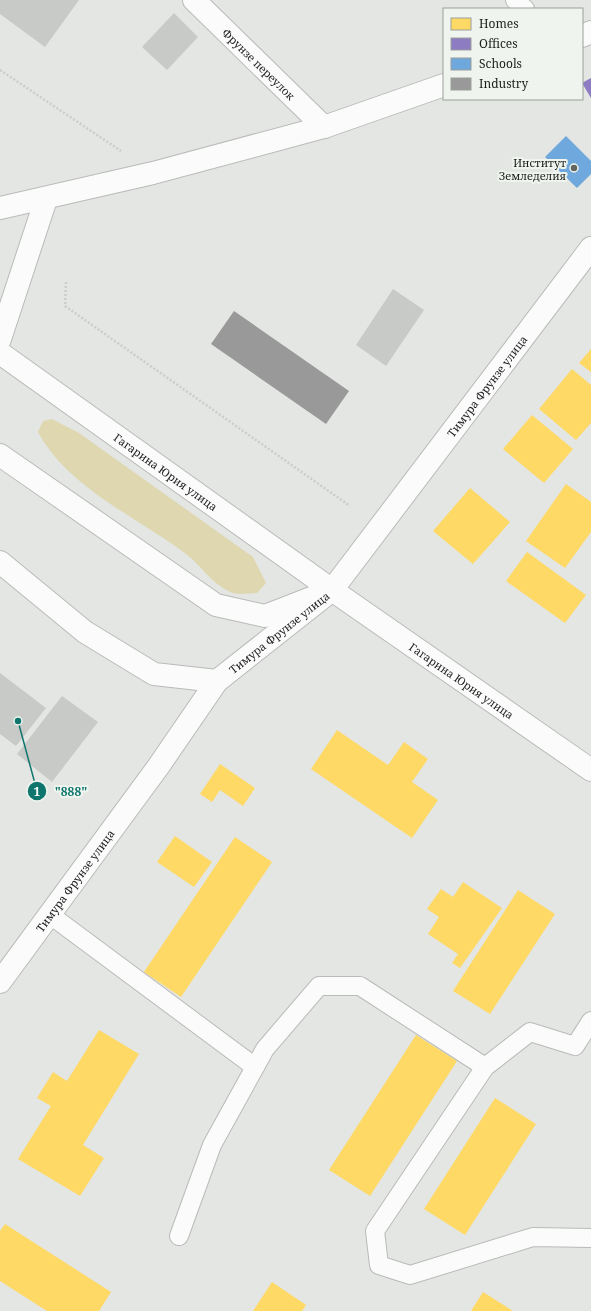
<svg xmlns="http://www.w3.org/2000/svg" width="591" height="1311" viewBox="0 0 591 1311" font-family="'Noto Serif',serif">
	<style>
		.green { fill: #ded7af }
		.homes { fill: #ffd966 }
		.offices { fill: #8e7cc3 }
		.schools { fill: #6fa8dc }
		.industry { fill: #999 }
		.building { fill: #c8cac8 }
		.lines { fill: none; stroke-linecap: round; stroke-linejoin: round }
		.lane-casing { stroke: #b9bbb8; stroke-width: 20 }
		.street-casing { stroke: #b9bbb8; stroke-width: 24 }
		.secondary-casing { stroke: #b9bbb8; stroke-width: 24 }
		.path { stroke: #ccc; stroke-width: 2.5; stroke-dasharray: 2 2; stroke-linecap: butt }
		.lane { stroke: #fbfbfb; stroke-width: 18 }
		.street { stroke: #fbfbfb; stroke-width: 22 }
		.secondary { stroke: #fbfbfb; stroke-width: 22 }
		.poi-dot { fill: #626461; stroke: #eff5ee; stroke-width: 1.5 }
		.labels { text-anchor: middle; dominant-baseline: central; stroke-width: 4; stroke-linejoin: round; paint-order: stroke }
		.street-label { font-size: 11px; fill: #1c1e1b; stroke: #eff5ee }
		.poi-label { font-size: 11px; fill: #1c1e1b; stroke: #eff5ee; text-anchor: end }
		.leader { fill: none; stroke: #0f766e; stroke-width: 1.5 }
		.callout-dot { fill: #0f766e; stroke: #eff5ee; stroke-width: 1.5 }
		.mark-label { font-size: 12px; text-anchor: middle; font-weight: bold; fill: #fff }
		.callout-label { font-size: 12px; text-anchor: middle; font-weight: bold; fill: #0f766e; stroke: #eff5ee; stroke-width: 4; stroke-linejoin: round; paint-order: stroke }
	</style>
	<rect width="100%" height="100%" fill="#e3e6e2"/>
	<path class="green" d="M52,419L79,433L253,557L266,583L257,593C250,593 239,595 233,593C212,585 203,567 186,554C137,517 68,488 38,432L43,421Z"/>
	<g class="homes">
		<polygon points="591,349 591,372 579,363"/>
		<polygon points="572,369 591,385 591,423 576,440 539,409"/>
		<polygon points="532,415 573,449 544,483 503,449"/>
		<polygon points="566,484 591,502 591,532 565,568 526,541"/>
		<polygon points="470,488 510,522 473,564 433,531"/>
		<polygon points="527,552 586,595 565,623 506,581"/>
		<polygon points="337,730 388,765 404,742 428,759 412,782 438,800 412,838 311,769"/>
		<polygon points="220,764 255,788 243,806 220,790 212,802 200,794"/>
		<polygon points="175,836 212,862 194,887 157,862"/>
		<polygon points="235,837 272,862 181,997 144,972"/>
		<polygon points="463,882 502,908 460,968 452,963 458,954 428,934 439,917 427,909 441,889 453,897"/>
		<polygon points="518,890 555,914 490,1014 453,991"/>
		<polygon points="99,1030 139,1054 83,1145 104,1158 80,1196 18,1159 51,1106 37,1098 53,1072 67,1081"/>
		<polygon points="416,1035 457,1061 370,1196 329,1170"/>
		<polygon points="495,1098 536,1124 465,1235 424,1209"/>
		<polygon points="5,1224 111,1292 99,1311 47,1311 0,1281 0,1231"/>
		<polygon points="272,1282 306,1305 302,1311 253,1311"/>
		<polygon points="483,1292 513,1311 471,1311"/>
	</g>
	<polygon class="offices" points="591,78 591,98 582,83"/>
	<polygon class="schools" points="566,136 591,161 591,174 577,188 545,157"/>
	<polygon class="industry" points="234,311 349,391 326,424 211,344"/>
	<g class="building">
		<polygon points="0,0 79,0 45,47 0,14"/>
		<polygon points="174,13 198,37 167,70 142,47"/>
		<polygon points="393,289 424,310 386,366 356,345"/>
		<polygon points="0,673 46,708 16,746 0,734"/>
		<polygon points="62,696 98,722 52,782 17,754"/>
	</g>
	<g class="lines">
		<defs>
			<g id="lane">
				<polyline points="515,0 525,9"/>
				<polyline points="49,914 255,1067"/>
				<polyline points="591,1021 575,1046 530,1032 485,1067 375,1231 379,1265 410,1275 533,1237 591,1238"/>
				<polyline points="179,1236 212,1145 265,1049 319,986 360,986 485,1067"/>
			</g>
			<g id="street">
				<path id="s1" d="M194,0L324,127"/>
				<polyline points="582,36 591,32"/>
				<polyline points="0,208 153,173 324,127 444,85"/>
				<polyline points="0,339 46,199"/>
				<polyline points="0,562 85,632 154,674 217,681"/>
				<path id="s2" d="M0,982L158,767L217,681L327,594"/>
			</g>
			<g id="secondary">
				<path id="s3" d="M0,353L332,590L591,770"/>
				<polyline points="0,455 216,605 265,616 332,590"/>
				<path id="s4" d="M332,590L591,248"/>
			</g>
		</defs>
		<use href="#lane" class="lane-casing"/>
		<use href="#street" class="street-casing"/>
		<use href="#secondary" class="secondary-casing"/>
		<g class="path">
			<polyline points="0,70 121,151"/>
			<polyline points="66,282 65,306 350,506"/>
		</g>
		<use href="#lane" class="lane"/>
		<use href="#street" class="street"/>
		<use href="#secondary" class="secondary"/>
	</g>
	<circle class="poi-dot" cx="574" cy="168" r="4"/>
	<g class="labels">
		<g class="street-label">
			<text stroke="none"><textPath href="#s1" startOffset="91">Фрунзе переулок</textPath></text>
			<text stroke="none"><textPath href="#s4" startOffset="256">Тимура Фрунзе улица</textPath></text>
			<text stroke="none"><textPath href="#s3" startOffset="204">Гагарина Юрия улица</textPath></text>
			<text stroke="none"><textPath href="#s2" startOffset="450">Тимура Фрунзе улица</textPath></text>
			<text stroke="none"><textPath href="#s3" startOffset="566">Гагарина Юрия улица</textPath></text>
			<text stroke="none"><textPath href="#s2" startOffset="126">Тимура Фрунзе улица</textPath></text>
		</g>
		<g class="poi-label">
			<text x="566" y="162">Институт<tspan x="566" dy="13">Земледелия</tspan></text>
		</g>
	</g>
	<path class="leader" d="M18 721L37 791"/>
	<g class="callout-dot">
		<circle cx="18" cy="721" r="4"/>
		<circle cx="37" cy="791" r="10"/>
	</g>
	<g class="mark-label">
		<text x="37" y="796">1</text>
	</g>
	<g class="callout-label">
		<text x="71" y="796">"888"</text>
	</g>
	<rect x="443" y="8" width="140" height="92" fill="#eff5ee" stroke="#9b9f9a"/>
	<rect x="451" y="18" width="20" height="12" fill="#ffd966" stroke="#9b9f9a"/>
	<text x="479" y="28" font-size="12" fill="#1c1e1b">Homes</text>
	<rect x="451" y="38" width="20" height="12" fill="#8e7cc3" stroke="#9b9f9a"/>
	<text x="479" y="48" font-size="12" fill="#1c1e1b">Offices</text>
	<rect x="451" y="58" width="20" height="12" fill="#6fa8dc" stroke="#9b9f9a"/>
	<text x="479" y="68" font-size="12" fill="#1c1e1b">Schools</text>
	<rect x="451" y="78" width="20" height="12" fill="#999999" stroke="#9b9f9a"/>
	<text x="479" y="88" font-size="12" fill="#1c1e1b">Industry</text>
</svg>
